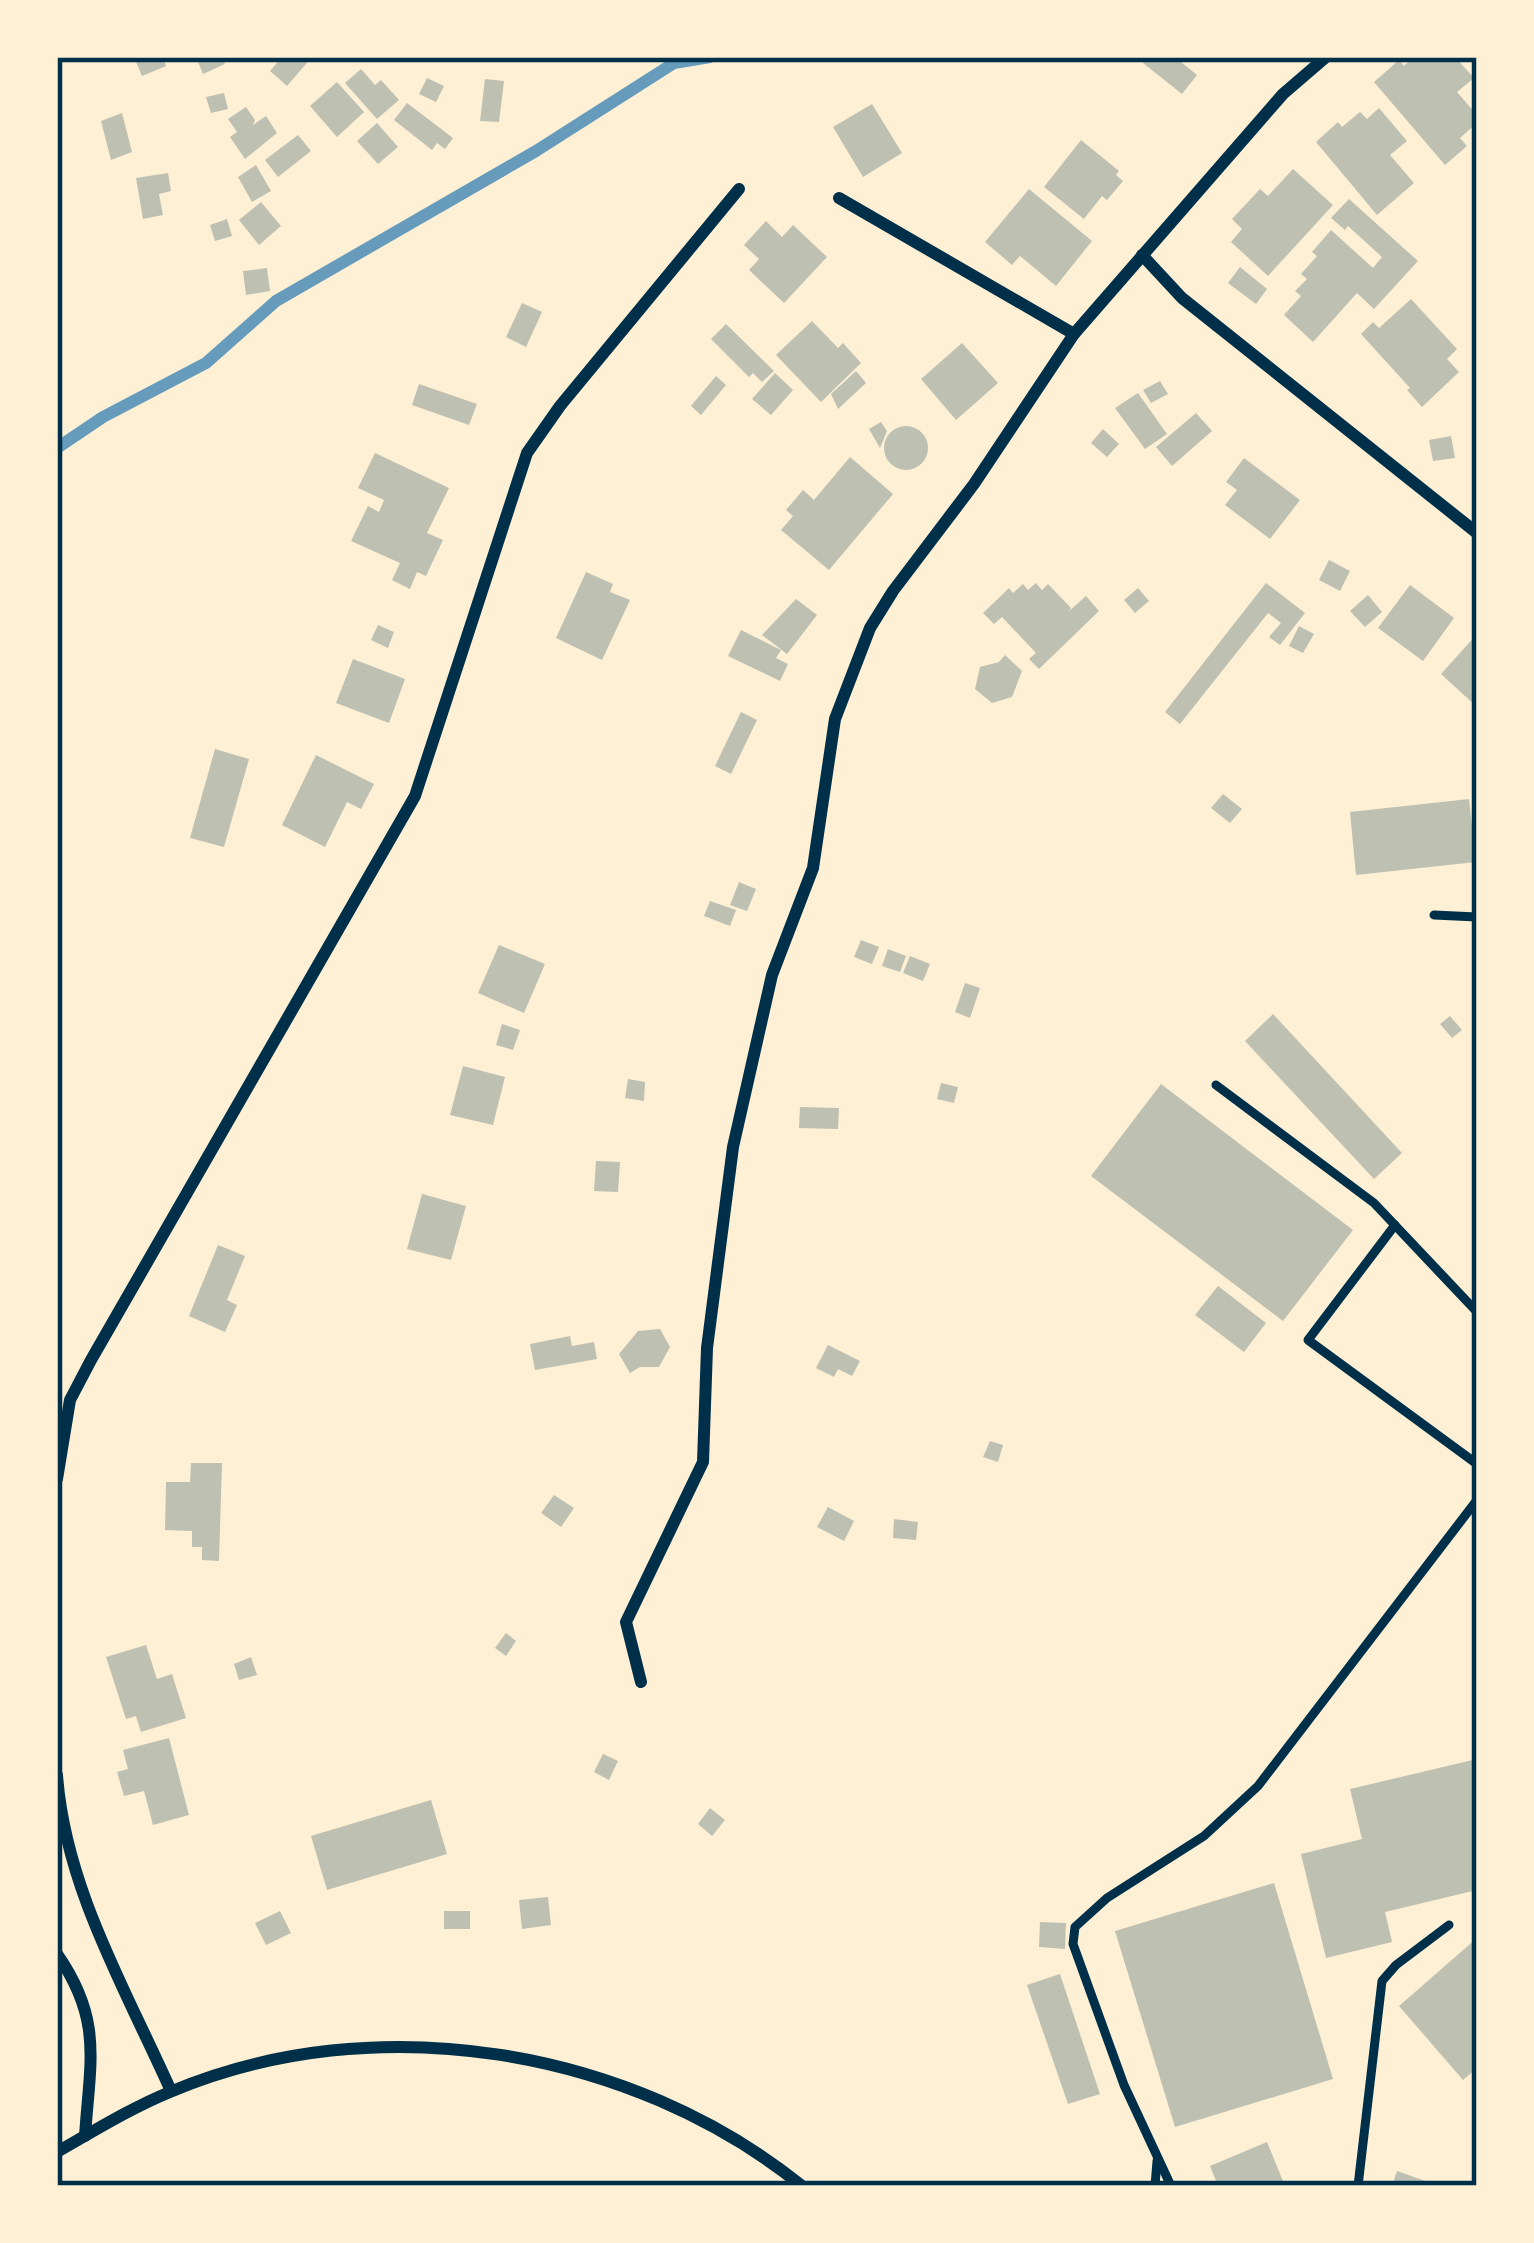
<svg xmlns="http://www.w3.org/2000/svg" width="1534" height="2243" viewBox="0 0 1534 2243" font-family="'PT Serif',serif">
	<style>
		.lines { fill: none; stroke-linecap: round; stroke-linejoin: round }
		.stream { stroke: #669bbc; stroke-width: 12 }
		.building { fill: #bec0b2 }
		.service { stroke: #003049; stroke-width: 9 }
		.minor { stroke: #003049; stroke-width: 12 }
		.neatline { fill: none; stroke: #003049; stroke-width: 4.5 }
	</style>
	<rect width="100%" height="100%" fill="#fdf0d5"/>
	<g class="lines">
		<polyline class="stream" points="57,448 103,417 206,363 276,301 536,151 674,63 710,57"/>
	</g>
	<g class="building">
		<polygon points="134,57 163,57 166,66 142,76"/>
		<polygon points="196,57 222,57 225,64 203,74"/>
		<polygon points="282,57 312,57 287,86 270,71"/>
		<polygon points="1148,57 1175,57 1197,75 1182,94 1143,63"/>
		<polygon points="1414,57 1455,57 1474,78 1457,92 1477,115 1477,123 1460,138 1467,146 1445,165 1374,82 1399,60 1404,66"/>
		<polygon points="361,69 375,85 381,80 399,100 377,119 345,83"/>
		<polygon points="427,78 444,86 436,102 419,94"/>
		<polygon points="485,79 504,81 499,122 480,121"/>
		<polygon points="337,82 364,112 337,137 310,106"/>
		<polygon points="224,93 228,109 211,113 206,97"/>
		<polygon points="407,103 453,138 445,149 437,143 432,150 394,120"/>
		<polygon points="872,104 902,153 863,177 833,127"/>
		<polygon points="246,107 255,120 253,125 266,116 277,133 245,159 230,137 237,132 228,119"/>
		<polygon points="1379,108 1407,141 1390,155 1414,183 1377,215 1316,142 1338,122 1342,127 1360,112 1367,119"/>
		<polygon points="122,113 132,152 111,160 101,121"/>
		<polygon points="377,123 398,147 378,164 357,141"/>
		<polygon points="298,135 311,151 278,177 265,160"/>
		<polygon points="1081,140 1119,171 1116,175 1123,181 1107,200 1102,196 1084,219 1044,187"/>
		<polygon points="256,165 271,191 252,202 238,177"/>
		<polygon points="1293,169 1333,205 1268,276 1231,242 1242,229 1232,219 1260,189 1268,196"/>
		<polygon points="168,173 171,191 159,194 163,215 143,219 136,178"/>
		<polygon points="1029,189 1092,241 1056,286 1020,256 1012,265 985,242"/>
		<polygon points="1349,199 1418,261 1374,309 1357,293 1313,342 1284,315 1301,296 1295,291 1307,279 1301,274 1317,256 1312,252 1331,230 1373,268 1382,257 1348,226 1345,230 1331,218"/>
		<polygon points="261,202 281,226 259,245 239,220"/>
		<polygon points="227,219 232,236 215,241 210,225"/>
		<polygon points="766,221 782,237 793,225 827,257 784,303 749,270 759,259 744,245"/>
		<polygon points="1240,267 1267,289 1256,304 1228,283"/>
		<polygon points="267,268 270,291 246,295 243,271"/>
		<polygon points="1411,299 1457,349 1447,359 1459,372 1422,407 1407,390 1410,388 1361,334 1373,322 1379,328"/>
		<polygon points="522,303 542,312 526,347 506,337"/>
		<polygon points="812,321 838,348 843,343 861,363 821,402 776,355"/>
		<polygon points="726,324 774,371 762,382 753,373 749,377 711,339"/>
		<polygon points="962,343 998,383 956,420 921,379"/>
		<polygon points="856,371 866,383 838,409 831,394"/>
		<polygon points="775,373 793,390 771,415 752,399"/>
		<polygon points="716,376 726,385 701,415 691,406"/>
		<polygon points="1160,381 1168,394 1151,403 1143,390"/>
		<polygon points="419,384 477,404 469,425 412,405"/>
		<polygon points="1138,393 1167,434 1145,449 1115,408"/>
		<polygon points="1196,413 1212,431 1172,466 1156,447"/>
		<polygon points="881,422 887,431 880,448 869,429"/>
		<circle cx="906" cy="448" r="22"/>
		<polygon points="1103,429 1119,444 1107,457 1091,443"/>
		<polygon points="1451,436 1455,458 1433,461 1429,440"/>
		<polygon points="375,453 449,488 427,533 443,540 426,576 417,572 410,589 392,580 400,563 351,541 368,506 379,512 384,500 358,488"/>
		<polygon points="850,457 893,494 829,570 781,530 793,516 786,510 803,490 814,500"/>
		<polygon points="1244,458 1300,500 1270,539 1225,505 1237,490 1226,482"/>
		<polygon points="1329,560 1350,571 1340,591 1319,580"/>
		<polygon points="586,572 613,584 610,592 630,600 602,660 556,638"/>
		<polygon points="1036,583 1042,590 1048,584 1071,608 1068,612 1086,596 1099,611 1039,669 1029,659 1036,653 1002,617 994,624 983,613 1009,588 1013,593 1023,584 1028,590"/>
		<polygon points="1266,583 1305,613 1280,645 1269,637 1281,623 1268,613 1180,724 1165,712"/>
		<polygon points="1410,585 1454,618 1423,661 1378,628"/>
		<polygon points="1138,588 1149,601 1135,613 1124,600"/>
		<polygon points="1368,595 1382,612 1365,627 1350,611"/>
		<polygon points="796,599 817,615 787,654 762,635"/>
		<polygon points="378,625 394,632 388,648 371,640"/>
		<polygon points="1299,626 1314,634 1303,653 1289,646"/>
		<polygon points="741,630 781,650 776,658 788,664 780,681 728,656"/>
		<polygon points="1477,634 1477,707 1441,674"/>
		<polygon points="1005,655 1022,671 1012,697 992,703 975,689 980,667 999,662"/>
		<polygon points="353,659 405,679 389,723 336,703"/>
		<polygon points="741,712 757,720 731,774 715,766"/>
		<polygon points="215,749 249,759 224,847 190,838"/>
		<polygon points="316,755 374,784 361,809 347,802 325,847 282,825"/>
		<polygon points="1223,794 1242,809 1230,823 1211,808"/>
		<polygon points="1469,799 1476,862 1356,875 1350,812"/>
		<polygon points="739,882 756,889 747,911 730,905"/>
		<polygon points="710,901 736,910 730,926 704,916"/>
		<polygon points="861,940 879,947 872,964 854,957"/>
		<polygon points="499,945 545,964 524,1013 478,993"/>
		<polygon points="888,949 906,956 900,972 882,966"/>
		<polygon points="910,956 930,964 923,981 903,973"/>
		<polygon points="965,983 980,988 970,1018 955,1012"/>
		<polygon points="1273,1014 1402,1153 1374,1179 1245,1041"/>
		<polygon points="1450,1016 1462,1030 1452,1038 1440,1024"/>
		<polygon points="502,1024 520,1030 513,1050 496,1045"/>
		<polygon points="463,1066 505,1077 493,1125 450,1115"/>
		<polygon points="628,1079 645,1082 644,1101 625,1098"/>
		<polygon points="941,1083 958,1087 954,1103 937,1099"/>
		<polygon points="1161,1084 1353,1230 1283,1321 1091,1176"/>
		<polygon points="800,1107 839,1108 838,1129 799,1128"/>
		<polygon points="596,1161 620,1162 618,1192 594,1191"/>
		<polygon points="422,1194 466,1206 451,1260 407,1249"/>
		<polygon points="218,1245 245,1256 227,1300 237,1305 225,1332 189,1316"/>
		<polygon points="1218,1286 1266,1323 1244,1352 1195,1315"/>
		<polygon points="660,1329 670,1347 659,1367 640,1367 630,1373 619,1354 638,1331"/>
		<polygon points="570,1336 572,1346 594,1342 597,1359 535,1370 530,1344"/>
		<polygon points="828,1345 860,1361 852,1376 838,1369 834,1377 816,1368"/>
		<polygon points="990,1441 1003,1445 998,1462 983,1457"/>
		<polygon points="191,1463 222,1463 219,1561 202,1560 202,1547 192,1547 192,1531 165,1530 166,1482 190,1482"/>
		<polygon points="554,1495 574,1508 561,1527 541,1513"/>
		<polygon points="828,1507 854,1521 844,1541 817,1527"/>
		<polygon points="894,1519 918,1522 916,1540 893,1538"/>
		<polygon points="506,1633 516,1641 506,1656 495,1648"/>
		<polygon points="146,1645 157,1679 172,1674 186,1718 141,1732 136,1716 126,1719 106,1657"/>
		<polygon points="251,1657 257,1675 239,1680 234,1664"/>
		<polygon points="169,1738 189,1815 153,1825 144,1791 124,1796 117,1772 128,1769 123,1750"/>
		<polygon points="603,1754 618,1761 609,1780 594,1772"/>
		<polygon points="1477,1759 1477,1890 1385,1912 1392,1942 1326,1958 1301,1854 1362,1839 1350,1789"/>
		<polygon points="431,1800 447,1854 327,1890 311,1836"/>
		<polygon points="710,1808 725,1820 712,1836 698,1824"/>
		<polygon points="1274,1883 1333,2079 1175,2127 1115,1931"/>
		<polygon points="548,1897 551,1925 522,1929 519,1900"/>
		<polygon points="280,1911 291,1933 266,1945 255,1923"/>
		<rect x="444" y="1911" width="26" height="18"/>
		<polygon points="1040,1922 1066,1923 1065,1949 1039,1947"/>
		<polygon points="1477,1938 1477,2068 1463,2080 1399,2006"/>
		<polygon points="1060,1974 1100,2094 1068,2104 1027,1985"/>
		<polygon points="1267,2142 1285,2186 1218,2186 1210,2166"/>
		<polygon points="1397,2171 1437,2185 1437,2186 1392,2186"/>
	</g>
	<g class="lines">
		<g class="service">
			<polyline points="1434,915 1477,917"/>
			<polyline points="1216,1085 1374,1203 1477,1312"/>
			<polyline points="1395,1225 1308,1340 1477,1464"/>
			<polyline points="1155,2186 1157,2161"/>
			<polyline points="1171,2186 1124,2085 1073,1944 1075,1927 1107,1898 1204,1836 1258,1786 1477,1500"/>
			<polyline points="1358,2186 1382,1981 1396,1965 1449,1925"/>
		</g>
		<g class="minor">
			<polyline points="839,198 1074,334"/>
			<polyline points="1142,255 1182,298 1477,533"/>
			<polyline points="57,1479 70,1400 91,1360 415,796 527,453 560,406 739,189"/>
			<polyline points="641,1682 626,1622 703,1462 707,1348 733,1147 772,975 813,868 835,719 870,628 893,591 974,484 1074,334 1283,94 1326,57"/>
			<path d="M57,1775C65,1887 126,1990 171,2091"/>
			<path d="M57,1954C103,2020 90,2061 85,2136"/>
			<path d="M57,2152C94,2131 131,2108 170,2092C375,2005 631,2048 802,2186"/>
		</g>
	</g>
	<rect width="1534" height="2243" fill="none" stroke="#fdf0d5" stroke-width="120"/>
	<rect x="60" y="60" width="1414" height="2123" class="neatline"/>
</svg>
